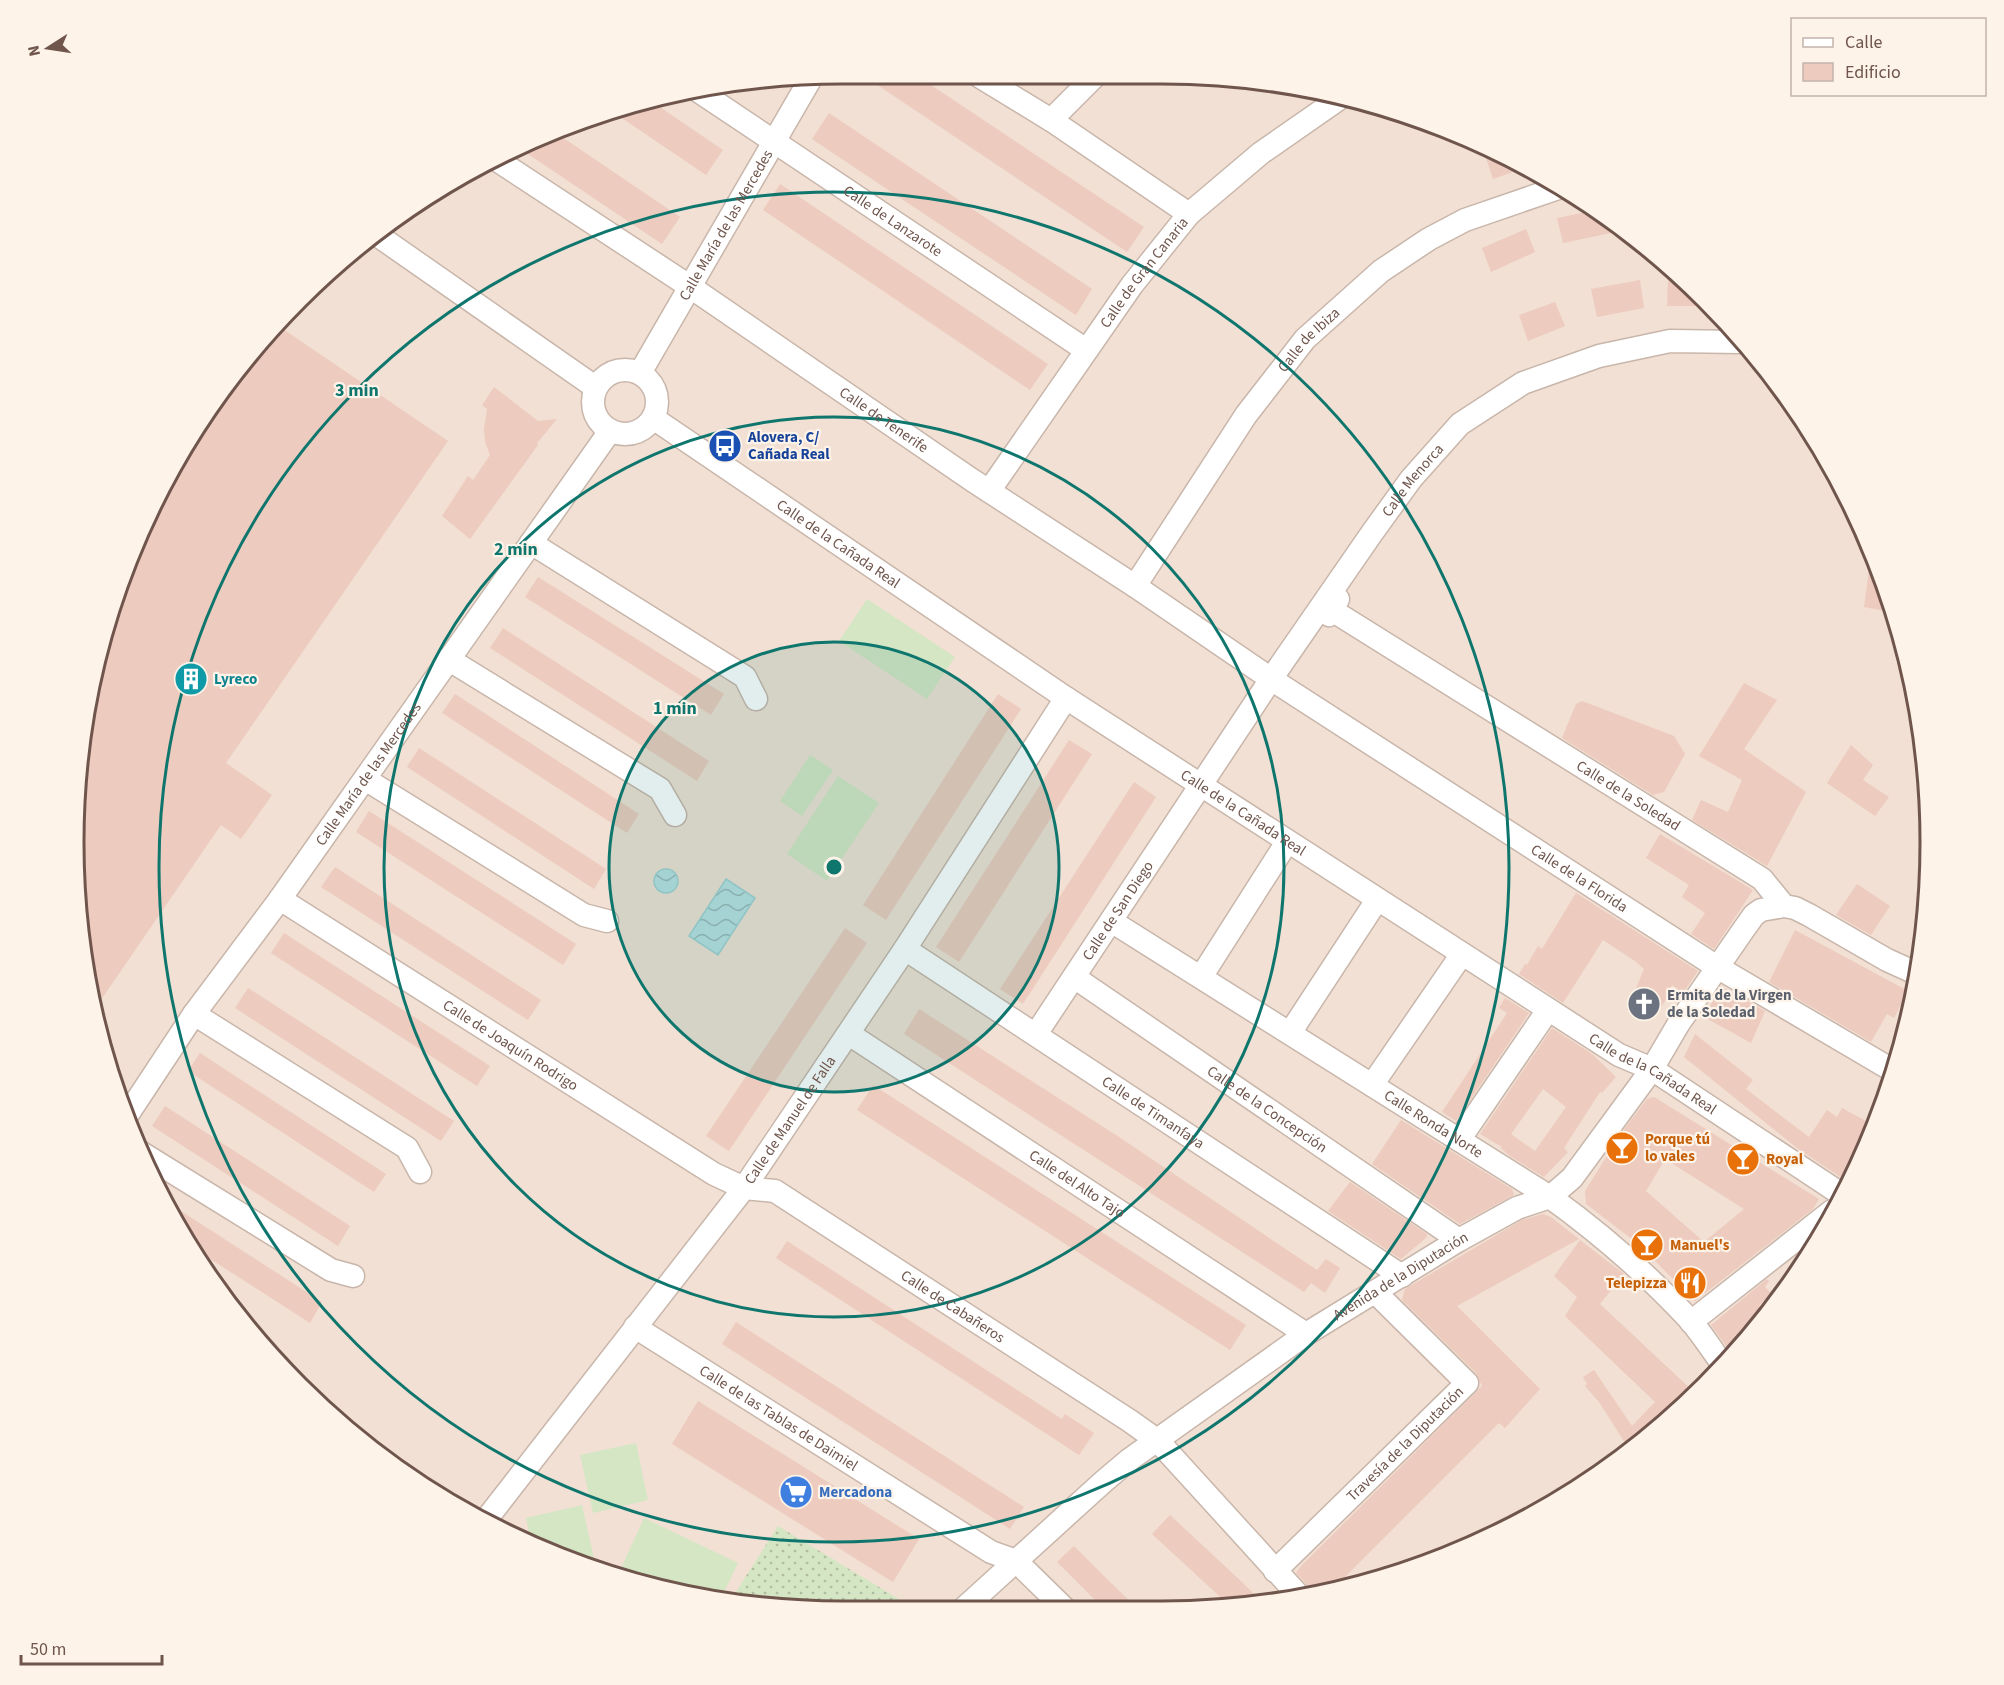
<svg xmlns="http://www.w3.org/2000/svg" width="2004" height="1685" viewBox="0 0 2004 1685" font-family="'Source Sans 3',sans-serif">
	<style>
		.residential { fill: #f1e0d3 }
		.grass { fill: url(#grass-dots) }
		.garden { fill: #d5e6c4 }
		.water { fill: url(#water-waves); stroke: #a1d0d2; stroke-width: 1.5 }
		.building { fill: #edcbbe; fill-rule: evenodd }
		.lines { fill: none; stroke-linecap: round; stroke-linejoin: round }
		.minor-casing { stroke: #c9b6ab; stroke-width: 25 }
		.minor { stroke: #fff; stroke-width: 22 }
		.ring { fill: none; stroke: #0f766e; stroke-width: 3 }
		.labels { text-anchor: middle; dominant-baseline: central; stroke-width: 4.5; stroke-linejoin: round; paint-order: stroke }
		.street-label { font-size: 15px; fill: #6f554c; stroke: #fdf3e9 }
		.transit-label { font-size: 15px; font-weight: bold; fill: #164399; stroke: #fdf3e9; text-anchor: start }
		.culture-label { font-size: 15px; font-weight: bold; fill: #0d838f; stroke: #fdf3e9; text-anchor: start }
		.worship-label { font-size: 15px; font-weight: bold; fill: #5b616d; stroke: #fdf3e9; text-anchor: start }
		.food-label { font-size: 15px; font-weight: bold; fill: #c56008; stroke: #fdf3e9; text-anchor: start }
		.shop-label { font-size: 15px; font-weight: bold; fill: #366cbe; stroke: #fdf3e9; text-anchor: start }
		.rim { fill: none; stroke: #6f554c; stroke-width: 3 }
		.centre { fill: #0f766e; stroke: #fdf3e9; stroke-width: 3 }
		.ring-label { font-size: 18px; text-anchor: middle; font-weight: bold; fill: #0f766e; stroke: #fdf3e9; stroke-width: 4.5; stroke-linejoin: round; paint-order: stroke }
	</style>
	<defs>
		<pattern id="grass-dots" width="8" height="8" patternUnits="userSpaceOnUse" patternTransform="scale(1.5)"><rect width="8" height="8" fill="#d5e6c4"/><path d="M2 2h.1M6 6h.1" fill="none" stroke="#b1bda1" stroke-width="1.8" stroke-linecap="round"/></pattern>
		<pattern id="water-waves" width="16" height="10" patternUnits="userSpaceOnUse" patternTransform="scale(1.5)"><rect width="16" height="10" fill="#bae0e1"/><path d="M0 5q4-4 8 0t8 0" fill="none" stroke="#9bb8b9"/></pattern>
	</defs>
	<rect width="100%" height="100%" fill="#faefe3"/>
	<polygon class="residential" points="843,74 1262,80 1361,100 1501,153 1589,203 1706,299 1801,416 1872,548 1916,692 1930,842 1916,992 1872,1136 1801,1269 1706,1386 1589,1482 1456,1553 1312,1597 1162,1611 792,1610 596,1571 458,1509 335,1420 203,1270 132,1137 88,992 114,595 203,416 299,298 458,176 644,100"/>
	<polygon class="grass" points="778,1526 917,1610 792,1610 732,1598"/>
	<g class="garden">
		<polygon points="867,599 955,657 927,699 839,641"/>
		<polygon points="810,755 833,770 802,816 780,801"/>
		<polygon points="838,776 879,803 827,881 787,854"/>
		<polygon points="636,1443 648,1500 593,1513 580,1455"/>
		<polygon points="582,1505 595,1563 584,1565 531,1542 526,1518"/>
		<polygon points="644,1518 738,1563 722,1596 618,1575"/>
	</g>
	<g class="water">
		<circle cx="666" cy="881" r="12"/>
		<polygon points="726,879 755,898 718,955 689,936"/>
	</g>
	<g class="building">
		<polygon points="861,74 916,75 1144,227 1127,252"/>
		<polygon points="648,99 723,150 706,175 613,112"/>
		<polygon points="829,113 1092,289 1076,315 812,139"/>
		<polygon points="559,135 680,217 662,244 522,150"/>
		<polygon points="1482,146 1501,153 1527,167 1493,179"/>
		<polygon points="780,184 1048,364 1030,390 763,210"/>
		<polygon points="1597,210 1608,219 1611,233 1563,243 1557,218"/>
		<polygon points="1526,229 1535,252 1491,272 1482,248"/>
		<polygon points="1668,279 1682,279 1711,306 1667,306"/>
		<polygon points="1640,280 1644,308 1597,317 1591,289"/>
		<polygon points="1555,302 1565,326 1528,341 1519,315"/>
		<polygon points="277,325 448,441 226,763 272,795 241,839 221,825 94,1010 88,992 75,792 114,595 203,416"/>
		<polygon points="494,387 538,421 557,419 537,443 538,445 470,539 442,516 468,476 473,480 490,455 485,442 484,429 487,409 482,405"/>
		<polygon points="1872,548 1891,612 1864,607"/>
		<polygon points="538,577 724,694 711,715 525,597"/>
		<polygon points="503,628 709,761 697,781 490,648"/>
		<polygon points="1744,683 1777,700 1744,749 1806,792 1767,866 1692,820 1701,800 1728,812 1742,780 1699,756"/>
		<polygon points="455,694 639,814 627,833 442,713"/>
		<polygon points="998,694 1021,709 886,920 863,905"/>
		<polygon points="1582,701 1674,736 1685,754 1664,792 1653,795 1562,738 1576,704"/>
		<polygon points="1069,740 1092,754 959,962 936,947"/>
		<polygon points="1851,745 1873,765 1863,780 1889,797 1875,816 1827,783"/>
		<polygon points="419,748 606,869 594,889 407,767"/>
		<polygon points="1134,782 1156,797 1023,1004 1000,989"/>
		<polygon points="369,811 576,944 563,965 356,832"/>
		<polygon points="1660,834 1753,890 1714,949 1691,934 1705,913 1682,897 1689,885 1646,858"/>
		<polygon points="335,867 541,1000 528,1020 321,887"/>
		<polygon points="1857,884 1890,906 1871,935 1836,915"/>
		<polygon points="1576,893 1698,971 1683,993 1672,985 1666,1000 1651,1020 1627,1010 1644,969 1635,961 1603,940 1563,1003 1519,974 1525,964 1527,965 1538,946 1542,949"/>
		<polygon points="845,928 867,943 729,1151 706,1136"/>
		<polygon points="1795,930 1908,991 1894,1018 1887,1014 1871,1042 1769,982"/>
		<polygon points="284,933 490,1066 477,1086 271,953"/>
		<polygon points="1721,986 1765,1011 1751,1043 1704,1017"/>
		<polygon points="248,988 454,1121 441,1141 235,1008"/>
		<polygon points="1505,998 1529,1013 1456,1121 1442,1112 1507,1013 1499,1008"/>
		<polygon points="919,1009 1119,1137 1317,1270 1326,1259 1340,1268 1325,1293 1311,1283 1304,1292 904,1034"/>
		<path d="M1552,1028L1592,1054L1616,1077L1602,1093L1600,1092L1564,1148L1568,1152L1544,1177L1510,1156L1501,1148L1502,1147L1480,1134ZM1543,1089L1566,1107L1535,1151L1511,1134Z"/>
		<polygon points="1695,1034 1753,1080 1746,1089 1809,1137 1827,1110 1837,1117 1842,1108 1875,1126 1872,1136 1848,1182 1797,1148 1684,1057"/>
		<polygon points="200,1053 386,1174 374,1192 188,1071"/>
		<polygon points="873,1085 1246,1325 1230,1350 857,1110"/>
		<path d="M1654,1097L1819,1199L1813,1209L1695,1301L1637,1243L1586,1204L1585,1191L1620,1135L1647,1099ZM1665,1159L1744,1209L1704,1242L1646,1191Z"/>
		<polygon points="165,1106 350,1226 338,1246 152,1126"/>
		<polygon points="1401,1120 1512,1189 1514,1195 1460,1224 1372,1164"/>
		<polygon points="1350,1182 1427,1234 1427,1237 1401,1259 1328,1211"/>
		<polygon points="167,1202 322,1302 310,1323 190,1246"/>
		<polygon points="1543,1214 1551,1217 1579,1239 1457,1306 1540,1389 1505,1428 1499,1423 1344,1578 1350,1585 1314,1596 1311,1589 1296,1573 1301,1566 1482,1386 1476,1373 1402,1300 1405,1289 1522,1220"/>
		<polygon points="1580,1240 1624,1274 1600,1304 1696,1394 1629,1449 1599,1402 1585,1386 1587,1384 1583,1377 1594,1370 1632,1426 1655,1402 1565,1316 1577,1297 1554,1276"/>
		<polygon points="787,1241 1062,1419 1065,1414 1094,1433 1079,1455 776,1258"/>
		<polygon points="1767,1279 1769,1281 1765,1287 1771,1293 1759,1306 1766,1312 1732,1354 1711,1325"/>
		<polygon points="736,1322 1024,1507 1010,1529 722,1344"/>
		<polygon points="698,1401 919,1539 893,1582 672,1444"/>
		<polygon points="1170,1515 1244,1584 1262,1602 1229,1605 1152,1534"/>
		<polygon points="1074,1546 1109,1581 1140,1611 1106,1611 1057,1562"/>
	</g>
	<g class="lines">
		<defs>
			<g id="minor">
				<polyline points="979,76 1051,120 1189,214"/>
				<path id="s1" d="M700,92L1086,350"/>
				<polyline points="1051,120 1094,77"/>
				<path id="s2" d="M497,160L689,286L972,480L1135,586L1271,679L1717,967L1892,1070"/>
				<polyline points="380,237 595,387"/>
				<circle cx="625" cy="402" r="32"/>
				<path id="s3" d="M640,373L811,78"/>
				<path id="s4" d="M653,418L1066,698L1619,1055L1652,1069L1841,1194"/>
				<path id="s5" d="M989,491L1132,285L1189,214L1261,153L1343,96"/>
				<polyline points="531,543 745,677 756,699"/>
				<path id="s6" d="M1135,586L1246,415L1305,339L1381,271L1429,239L1465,220L1561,187"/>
				<path id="s7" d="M1337,598L1338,599L1329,615L1335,610L1338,614L1762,879L1784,906"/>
				<polyline points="448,659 660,789 675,815"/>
				<polyline points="365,779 584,915 607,921"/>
				<path id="s8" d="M280,899L714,1174L744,1188L775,1191L1130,1421L1158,1441L1301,1598"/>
				<path id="s9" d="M1111,921L1550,1197C1600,1233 1648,1275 1690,1320C1702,1334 1712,1350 1723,1365"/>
				<path id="s10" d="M905,949L1402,1276"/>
				<path id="s11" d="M1074,977L1459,1240"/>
				<polyline points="1201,977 1287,842"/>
				<polyline points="194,1014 407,1148 420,1172"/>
				<polyline points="1290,1033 1377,900"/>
				<path id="s12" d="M849,1034L1306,1334"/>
				<path id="s13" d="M1036,1034L1271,679L1372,533L1411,479L1460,424L1523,383L1599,356L1670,341L1741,342"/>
				<polyline points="1372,1085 1462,954"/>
				<path id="s14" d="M126,1117L194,1014L280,899L610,431"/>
				<polyline points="1459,1140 1548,1010"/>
				<polyline points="140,1152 331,1270 353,1276"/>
				<polyline points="1691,1322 1832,1211"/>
				<path id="s15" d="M635,1327L991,1552L1016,1561L1067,1611"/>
				<path id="s16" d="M485,1521L744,1188L905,949L1066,698"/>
				<path id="s17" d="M1275,1571L1467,1383L1375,1292"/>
				<path id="s18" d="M961,1611L1103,1482L1129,1460L1306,1334L1459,1240L1517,1208L1550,1197L1572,1178L1652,1069L1679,1023L1744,929L1754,915L1761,910L1784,906L1795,908L1809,915L1887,960L1918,974"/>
			</g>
		</defs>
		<use href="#minor" class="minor-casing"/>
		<use href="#minor" class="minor"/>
	</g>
	<circle cx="834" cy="867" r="225" fill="#0f766e" fill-opacity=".12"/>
	<g class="ring">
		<circle cx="834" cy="867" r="225"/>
		<circle cx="834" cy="867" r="450"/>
		<circle cx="834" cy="867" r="675"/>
	</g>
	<defs>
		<symbol id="bus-disc" viewBox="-11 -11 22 22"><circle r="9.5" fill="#1a4fb4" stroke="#fdf3e9"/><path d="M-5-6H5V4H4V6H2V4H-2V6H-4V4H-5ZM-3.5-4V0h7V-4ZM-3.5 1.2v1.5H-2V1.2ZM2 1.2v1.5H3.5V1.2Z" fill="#fff"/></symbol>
		<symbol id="building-disc" viewBox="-11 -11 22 22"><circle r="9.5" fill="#0f9aa8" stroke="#fdf3e9"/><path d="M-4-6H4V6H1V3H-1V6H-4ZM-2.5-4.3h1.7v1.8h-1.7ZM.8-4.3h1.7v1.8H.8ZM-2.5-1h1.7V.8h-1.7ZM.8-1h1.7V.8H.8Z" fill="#fff"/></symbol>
		<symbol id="church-disc" viewBox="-11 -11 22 22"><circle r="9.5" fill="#6b7280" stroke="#fdf3e9"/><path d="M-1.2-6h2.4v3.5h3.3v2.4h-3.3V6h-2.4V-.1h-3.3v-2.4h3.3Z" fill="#fff"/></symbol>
		<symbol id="bar-disc" viewBox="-11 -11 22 22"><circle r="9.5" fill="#e8710a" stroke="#fdf3e9"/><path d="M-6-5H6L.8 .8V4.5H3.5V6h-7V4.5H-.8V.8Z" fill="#fff"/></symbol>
		<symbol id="restaurant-disc" viewBox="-11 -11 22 22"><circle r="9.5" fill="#e8710a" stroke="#fdf3e9"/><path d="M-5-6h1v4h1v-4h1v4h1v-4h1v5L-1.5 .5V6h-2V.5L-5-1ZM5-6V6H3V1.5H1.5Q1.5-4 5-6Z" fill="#fff"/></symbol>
		<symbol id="supermarket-disc" viewBox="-11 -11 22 22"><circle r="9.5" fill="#3f7fe0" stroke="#fdf3e9"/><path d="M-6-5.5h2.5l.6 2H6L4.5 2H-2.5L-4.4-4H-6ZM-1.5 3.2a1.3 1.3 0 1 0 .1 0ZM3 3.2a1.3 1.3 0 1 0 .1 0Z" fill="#fff"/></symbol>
	</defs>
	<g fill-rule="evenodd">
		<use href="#bus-disc" x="706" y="427" width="38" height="38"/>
		<use href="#building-disc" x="172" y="660" width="38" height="38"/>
		<use href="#church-disc" x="1625" y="985" width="38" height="38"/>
		<use href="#bar-disc" x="1603" y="1129" width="38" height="38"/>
		<use href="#bar-disc" x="1724" y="1140" width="38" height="38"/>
		<use href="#bar-disc" x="1628" y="1226" width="38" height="38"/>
		<use href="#restaurant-disc" x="1671" y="1264" width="38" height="38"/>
		<use href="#supermarket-disc" x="777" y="1473" width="38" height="38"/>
	</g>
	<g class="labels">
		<g class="street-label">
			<text stroke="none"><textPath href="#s1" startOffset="232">Calle de Lanzarote</textPath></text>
			<text stroke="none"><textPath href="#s3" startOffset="171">Calle María de las Mercedes</textPath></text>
			<text stroke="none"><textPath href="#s5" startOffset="268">Calle de Gran Canaria</textPath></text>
			<text stroke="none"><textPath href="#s6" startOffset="302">Calle de Ibiza</textPath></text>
			<text stroke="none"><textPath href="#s2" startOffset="466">Calle de Tenerife</textPath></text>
			<text stroke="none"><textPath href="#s13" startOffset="670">Calle Menorca</textPath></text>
			<text stroke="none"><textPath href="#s4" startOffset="224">Calle de la Cañada Real</textPath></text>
			<text stroke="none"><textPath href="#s14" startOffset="420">Calle María de las Mercedes</textPath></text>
			<text stroke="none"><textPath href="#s7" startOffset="375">Calle de la Soledad</textPath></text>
			<text stroke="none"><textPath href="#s4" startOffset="710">Calle de la Cañada Real</textPath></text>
			<text stroke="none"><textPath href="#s2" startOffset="1299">Calle de la Florida</textPath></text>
			<text stroke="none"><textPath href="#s13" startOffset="148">Calle de San Diego</textPath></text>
			<text stroke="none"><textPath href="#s8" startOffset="273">Calle de Joaquín Rodrigo</textPath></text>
			<text stroke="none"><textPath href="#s4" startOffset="1196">Calle de la Cañada Real</textPath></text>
			<text stroke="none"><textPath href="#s11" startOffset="234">Calle de la Concepción</textPath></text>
			<text stroke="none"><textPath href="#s10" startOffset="297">Calle de Timanfaya</textPath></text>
			<text stroke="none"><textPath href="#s16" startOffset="504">Calle de Manuel de Falla</textPath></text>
			<text stroke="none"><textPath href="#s9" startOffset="381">Calle Ronda Norte</textPath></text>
			<text stroke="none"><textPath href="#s12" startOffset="273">Calle del Alto Tajo</textPath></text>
			<text stroke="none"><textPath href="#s18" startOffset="554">Avenida de la Diputación</textPath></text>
			<text stroke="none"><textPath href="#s8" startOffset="790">Calle de Cabañeros</textPath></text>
			<text stroke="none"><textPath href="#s15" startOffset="170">Calle de las Tablas de Daimiel</textPath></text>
			<text stroke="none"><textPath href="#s17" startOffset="182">Travesía de la Diputación</textPath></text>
		</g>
		<g class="transit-label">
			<text x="748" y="437">Alovera, C/<tspan x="748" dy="17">Cañada Real</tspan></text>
		</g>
		<g class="culture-label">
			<text x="214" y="679">Lyreco</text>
		</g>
		<g class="worship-label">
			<text x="1667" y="995">Ermita de la Virgen<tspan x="1667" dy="17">de la Soledad</tspan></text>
		</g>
		<g class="food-label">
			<text x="1645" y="1139">Porque tú<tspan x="1645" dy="17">lo vales</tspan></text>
			<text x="1766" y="1159">Royal</text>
			<text x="1670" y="1245">Manuel's</text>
			<text x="1667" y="1283" text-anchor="end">Telepizza</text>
		</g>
		<g class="shop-label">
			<text x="819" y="1492">Mercadona</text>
		</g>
	</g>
	<path d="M0 0H2004V1685H0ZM842 84H1162A758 758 0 0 1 1920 842V843A758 758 0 0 1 1162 1601H842A758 758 0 0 1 84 843V842A758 758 0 0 1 842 84Z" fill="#fdf3e9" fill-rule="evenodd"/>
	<path class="rim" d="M842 84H1162A758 758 0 0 1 1920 842V843A758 758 0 0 1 1162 1601H842A758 758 0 0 1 84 843V842A758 758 0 0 1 842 84Z"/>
	<circle cx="834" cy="867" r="9" class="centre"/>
	<g class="ring-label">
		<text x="357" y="396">3 min</text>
		<text x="516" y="555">2 min</text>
		<text x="675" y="714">1 min</text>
	</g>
	<rect x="1791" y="18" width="195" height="78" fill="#fdf3e9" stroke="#c4b4aa" stroke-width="1.5"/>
	<rect x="1803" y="38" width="30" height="9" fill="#ffffff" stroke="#c4b4aa" stroke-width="1.5"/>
	<text x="1845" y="48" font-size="18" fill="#6f554c">Calle</text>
	<rect x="1803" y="63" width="30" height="18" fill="#edcbbe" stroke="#c4b4aa" stroke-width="1.5"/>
	<text x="1845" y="78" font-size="18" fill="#6f554c">Edificio</text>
	<g transform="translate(48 48) rotate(258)" stroke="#fdf3e9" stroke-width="4.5" paint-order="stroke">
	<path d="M0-4.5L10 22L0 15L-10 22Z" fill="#6f554c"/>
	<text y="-9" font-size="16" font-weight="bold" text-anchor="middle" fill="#6f554c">N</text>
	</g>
	<path d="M21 1655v9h141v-9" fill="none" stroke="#6f554c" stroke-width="3"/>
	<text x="30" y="1655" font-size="18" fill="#6f554c" stroke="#fdf3e9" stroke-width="4.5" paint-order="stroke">50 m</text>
</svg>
